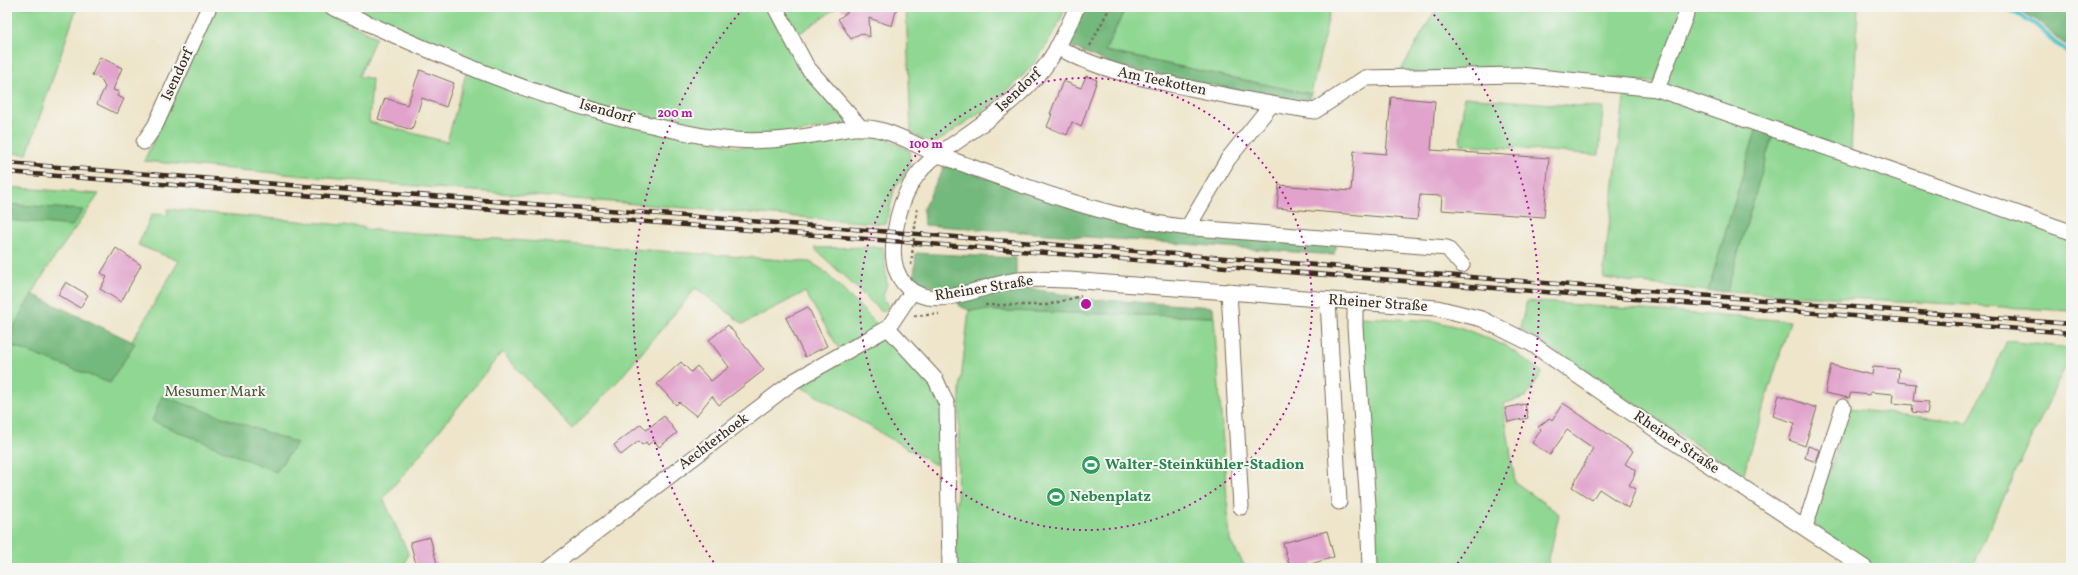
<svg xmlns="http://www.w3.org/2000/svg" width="2078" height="575" viewBox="0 0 2078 575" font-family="Vollkorn,serif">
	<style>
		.green { fill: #8fd792; stroke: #658058 }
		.forest { fill: #73b87c; stroke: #57714d }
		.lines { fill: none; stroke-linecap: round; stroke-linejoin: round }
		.stream { stroke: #57c4cf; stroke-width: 4.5 }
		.building { fill: #e1a2cc }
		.minor-casing { stroke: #7a6b5a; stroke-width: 17 }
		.path { stroke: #7a6b5a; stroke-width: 2.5; stroke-dasharray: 3 3; stroke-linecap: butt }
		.minor { stroke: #fff; stroke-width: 15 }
		.rail-casing { stroke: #3b2a1e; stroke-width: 4.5 }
		.rail { stroke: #f6f6f2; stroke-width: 3; stroke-dasharray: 9; stroke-linecap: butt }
		.ring { fill: none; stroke: #b5179e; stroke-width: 2; stroke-dasharray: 2 4 }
		.labels { text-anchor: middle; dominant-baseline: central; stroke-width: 4; stroke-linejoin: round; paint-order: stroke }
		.street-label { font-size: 15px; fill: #3b2a1e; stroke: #f6f6f2 }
		.park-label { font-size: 15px; fill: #50553b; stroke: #f6f6f2 }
		.leisure-label { font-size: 15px; font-weight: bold; fill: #27864d; stroke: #f6f6f2; text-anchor: start }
		.centre { fill: #b5179e; stroke: #f6f6f2; stroke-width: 2 }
		.ring-label { font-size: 12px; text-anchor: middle; font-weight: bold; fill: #b5179e; stroke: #f6f6f2; stroke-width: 4; stroke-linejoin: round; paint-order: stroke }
	</style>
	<rect width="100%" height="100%" fill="#f6f6f2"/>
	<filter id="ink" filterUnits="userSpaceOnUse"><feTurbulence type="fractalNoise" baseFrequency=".025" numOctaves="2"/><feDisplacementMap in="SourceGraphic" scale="8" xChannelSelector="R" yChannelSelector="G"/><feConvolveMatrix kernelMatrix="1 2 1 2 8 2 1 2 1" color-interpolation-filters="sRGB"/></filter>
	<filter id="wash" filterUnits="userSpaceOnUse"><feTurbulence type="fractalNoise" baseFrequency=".012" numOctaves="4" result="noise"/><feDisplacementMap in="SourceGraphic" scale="16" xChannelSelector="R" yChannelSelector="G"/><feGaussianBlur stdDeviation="0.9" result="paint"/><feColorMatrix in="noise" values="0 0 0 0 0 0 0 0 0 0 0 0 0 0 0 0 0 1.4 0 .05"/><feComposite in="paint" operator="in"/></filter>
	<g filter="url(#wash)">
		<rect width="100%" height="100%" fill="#eee5ca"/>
		<g class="green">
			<polygon points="7,7 77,7 27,154 7,153"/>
			<polygon points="215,7 315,7 376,37 359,76 372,79 369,122 447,142 467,70 736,147 809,145 863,134 885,138 910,151 909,168 894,190 886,224 436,188 144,161"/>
			<polygon points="342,7 769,7 849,123 796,133 735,136 608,110 533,85"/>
			<polygon points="783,7 838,7 797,35"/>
			<path d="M906,7H1066C1038,77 993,104 934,144L911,133Z"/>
			<polygon points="1126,7 1331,7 1311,94 1105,51"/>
			<polygon points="1437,7 1683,7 1654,82 1400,72"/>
			<polygon points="1692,7 1858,7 1851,151 1662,87"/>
			<polygon points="1625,89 1659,94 1757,127 1708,291 1603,278"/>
			<polygon points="1464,97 1603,108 1599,155 1460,144"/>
			<polygon points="1773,133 2071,237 2071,311 1727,291"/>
			<polygon points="7,187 99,194 48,267 7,338"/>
			<polygon points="167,209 364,227 363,229 810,262 823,270 880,327 839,349 805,292 743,324 696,288 618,381 572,429 502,352 410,467 383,498 408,553 404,568 7,568 7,344 108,382 179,261 138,245 152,214 168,215"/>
			<polygon points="883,247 887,284 883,296 888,307 882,312 814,248"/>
			<polygon points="1527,301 1790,321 1743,476 1520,328"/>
			<polygon points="969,310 1214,317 1230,541 1246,568 955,568 960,389"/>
			<polygon points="1360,317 1434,321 1462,328 1506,346 1542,372 1527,396 1503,404 1515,482 1559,514 1547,568 1373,568"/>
			<polygon points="887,335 929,384 942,406 936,465 798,385"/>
			<polygon points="2007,341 2071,348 2071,354 1971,568 1877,568 1813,524 1849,409 1968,422"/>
		</g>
		<g class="forest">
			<polygon points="1082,7 1126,7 1105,51 1311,94 1308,104 1116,66 1065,44"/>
			<polygon points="2013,7 2071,7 2071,50 2038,21"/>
			<polygon points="1757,127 1773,133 1727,291 1708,291"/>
			<polygon points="945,165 1144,225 1336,244 1334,255 924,225 923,209"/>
			<polygon points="7,204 83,210 72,226 7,220"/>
			<path d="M916,253L1016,258V286L1088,299L1213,307L1214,317L969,310L959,306L956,289C939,289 928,287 914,277Z"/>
			<polygon points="32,294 135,343 110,383 7,344 7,338"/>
			<polygon points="162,396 297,443 276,472 152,421"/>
		</g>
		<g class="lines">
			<polyline class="stream" points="2005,7 2035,24 2071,56"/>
		</g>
		<g id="blocks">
			<g class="building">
				<polygon points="841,7 897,7 892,26 869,18 870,37 861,33 851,39 838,19 848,12 841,10"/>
				<polygon points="100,57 122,68 113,90 119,92 117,96 124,99 117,114 97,104 105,87 100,78 92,75"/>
				<polygon points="420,70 454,83 446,107 422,98 412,130 378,119 385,98 407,105"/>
				<polygon points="1086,76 1097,80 1081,127 1072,122 1067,135 1047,127 1052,114 1050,114 1063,81 1081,88"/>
				<polygon points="1391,97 1435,101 1431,150 1549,158 1544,217 1441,210 1442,196 1420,195 1417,220 1277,208 1279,185 1351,191 1354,151 1386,154"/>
				<polygon points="116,248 141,265 121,302 100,289 107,277 101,273"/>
				<polygon points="66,282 88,295 80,308 58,295"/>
				<polygon points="808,307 827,346 805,357 786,318"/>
				<polygon points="728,325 764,370 719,405 712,396 696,416 679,402 676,405 657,384 681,362 691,372 697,366 711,381 729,367 709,340"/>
				<polygon points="1831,365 1872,375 1873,367 1899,369 1898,382 1916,384 1914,401 1929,402 1927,414 1912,412 1913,405 1892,403 1893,394 1870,392 1870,395 1851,393 1849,398 1825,393"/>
				<polygon points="1779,395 1817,408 1805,446 1789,440 1795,423 1773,416"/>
				<polygon points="1563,403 1633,451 1625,464 1635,470 1634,477 1629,485 1636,489 1628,508 1599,489 1592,500 1572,487 1593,448 1567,430 1550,455 1532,443 1541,430 1538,427 1550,418 1552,420"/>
				<polygon points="1525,404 1528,418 1508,422 1505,408"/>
				<polygon points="664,416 677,433 659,447 654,440 648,445 646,442 642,445 639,441 621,455 614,445 641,424 646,430"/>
				<polygon points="1808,446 1820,450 1816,462 1805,458"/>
				<polygon points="1327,531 1334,557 1311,564 1312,568 1290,568 1283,543"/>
				<polygon points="430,537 438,568 417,568 410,542"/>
			</g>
		</g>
	</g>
	<g filter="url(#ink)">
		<use href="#blocks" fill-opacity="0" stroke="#7a6b5a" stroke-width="1"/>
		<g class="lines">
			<defs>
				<g id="minor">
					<path d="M332,7C434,54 540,100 651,125C678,131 706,138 734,140C762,142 792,139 819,134C838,131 857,125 876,129C901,134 923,150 947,158C1023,186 1101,216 1182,227L1447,248L1462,265"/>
					<polyline points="775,7 807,67 861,128"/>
					<path d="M1077,7C1067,28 1058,50 1043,69C1013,106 969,132 931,160C908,180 897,210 894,241C892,257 894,273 906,286C934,314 983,284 1018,280C1035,278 1053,280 1069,280L1437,308L1482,319L1532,344L1665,436L1865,568"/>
					<path d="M1057,47C1103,72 1141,78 1190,88C1232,97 1273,105 1315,111L1365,78L1519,75L1657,89L2071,232"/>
					<polyline points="1657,89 1689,7"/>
					<polyline points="144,142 155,126 209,7"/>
					<polyline points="1188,227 1228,159 1271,105"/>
					<polyline points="1229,291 1241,507"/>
					<polyline points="1328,300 1339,502"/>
					<polyline points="1355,301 1355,327 1368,505 1370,568"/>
					<polyline points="888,328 936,380 947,405 950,568"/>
					<polyline points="1805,527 1843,407"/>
					<polyline points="549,568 794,381 888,328 912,292"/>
				</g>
			</defs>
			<use href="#minor" class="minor-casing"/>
			<g class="path">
				<polyline points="1090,46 1110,7"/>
				<polyline points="911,265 917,209"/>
				<polyline points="985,305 1047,305 1081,296"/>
				<polyline points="914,316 939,314"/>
			</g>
			<use href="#minor" class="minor"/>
			<defs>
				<g id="rail">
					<polyline points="7,163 2071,324"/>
					<polyline points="7,172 2071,333"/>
				</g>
			</defs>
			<use href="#rail" class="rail-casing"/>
			<use href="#rail" class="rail"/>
		</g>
	</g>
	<g class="ring">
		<circle cx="1086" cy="304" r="226"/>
		<path d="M717 567A453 453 0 0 1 742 10M1430 10A453 453 0 0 1 1455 567"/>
	</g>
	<defs>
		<symbol id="stadium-disc" viewBox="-11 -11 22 22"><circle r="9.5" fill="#2e9e5b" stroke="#f6f6f2"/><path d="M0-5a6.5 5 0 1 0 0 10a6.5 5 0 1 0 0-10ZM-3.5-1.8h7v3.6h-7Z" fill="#fff"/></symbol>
	</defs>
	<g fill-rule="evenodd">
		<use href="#stadium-disc" x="1080" y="454" width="22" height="22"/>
		<use href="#stadium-disc" x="1045" y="486" width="22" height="22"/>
	</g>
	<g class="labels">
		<g class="street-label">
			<text transform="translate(178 75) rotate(-65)">Isendorf</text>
			<text transform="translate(1162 82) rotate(12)">Am Teekotten</text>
			<text transform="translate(1019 91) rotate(-43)">Isendorf</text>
			<text transform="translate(606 112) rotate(16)">Isendorf</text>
			<text transform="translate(984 289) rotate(-9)">Rheiner Straße</text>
			<text transform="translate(1378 304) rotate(4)">Rheiner Straße</text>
			<text transform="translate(714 442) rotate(-37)">Aechterhoek</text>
			<text transform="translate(1676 443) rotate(34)">Rheiner Straße</text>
		</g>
		<g class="park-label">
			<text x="215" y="392">Mesumer Mark</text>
		</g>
		<g class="leisure-label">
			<text x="1105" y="465">Walter-Steinkühler-Stadion</text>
			<text x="1070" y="497">Nebenplatz</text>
		</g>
	</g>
	<circle cx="1086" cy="304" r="6" class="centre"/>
	<g class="ring-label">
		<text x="675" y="117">200 m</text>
		<text x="926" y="148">100 m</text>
	</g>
	<rect width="2078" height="575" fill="none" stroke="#f6f6f2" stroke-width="24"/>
</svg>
